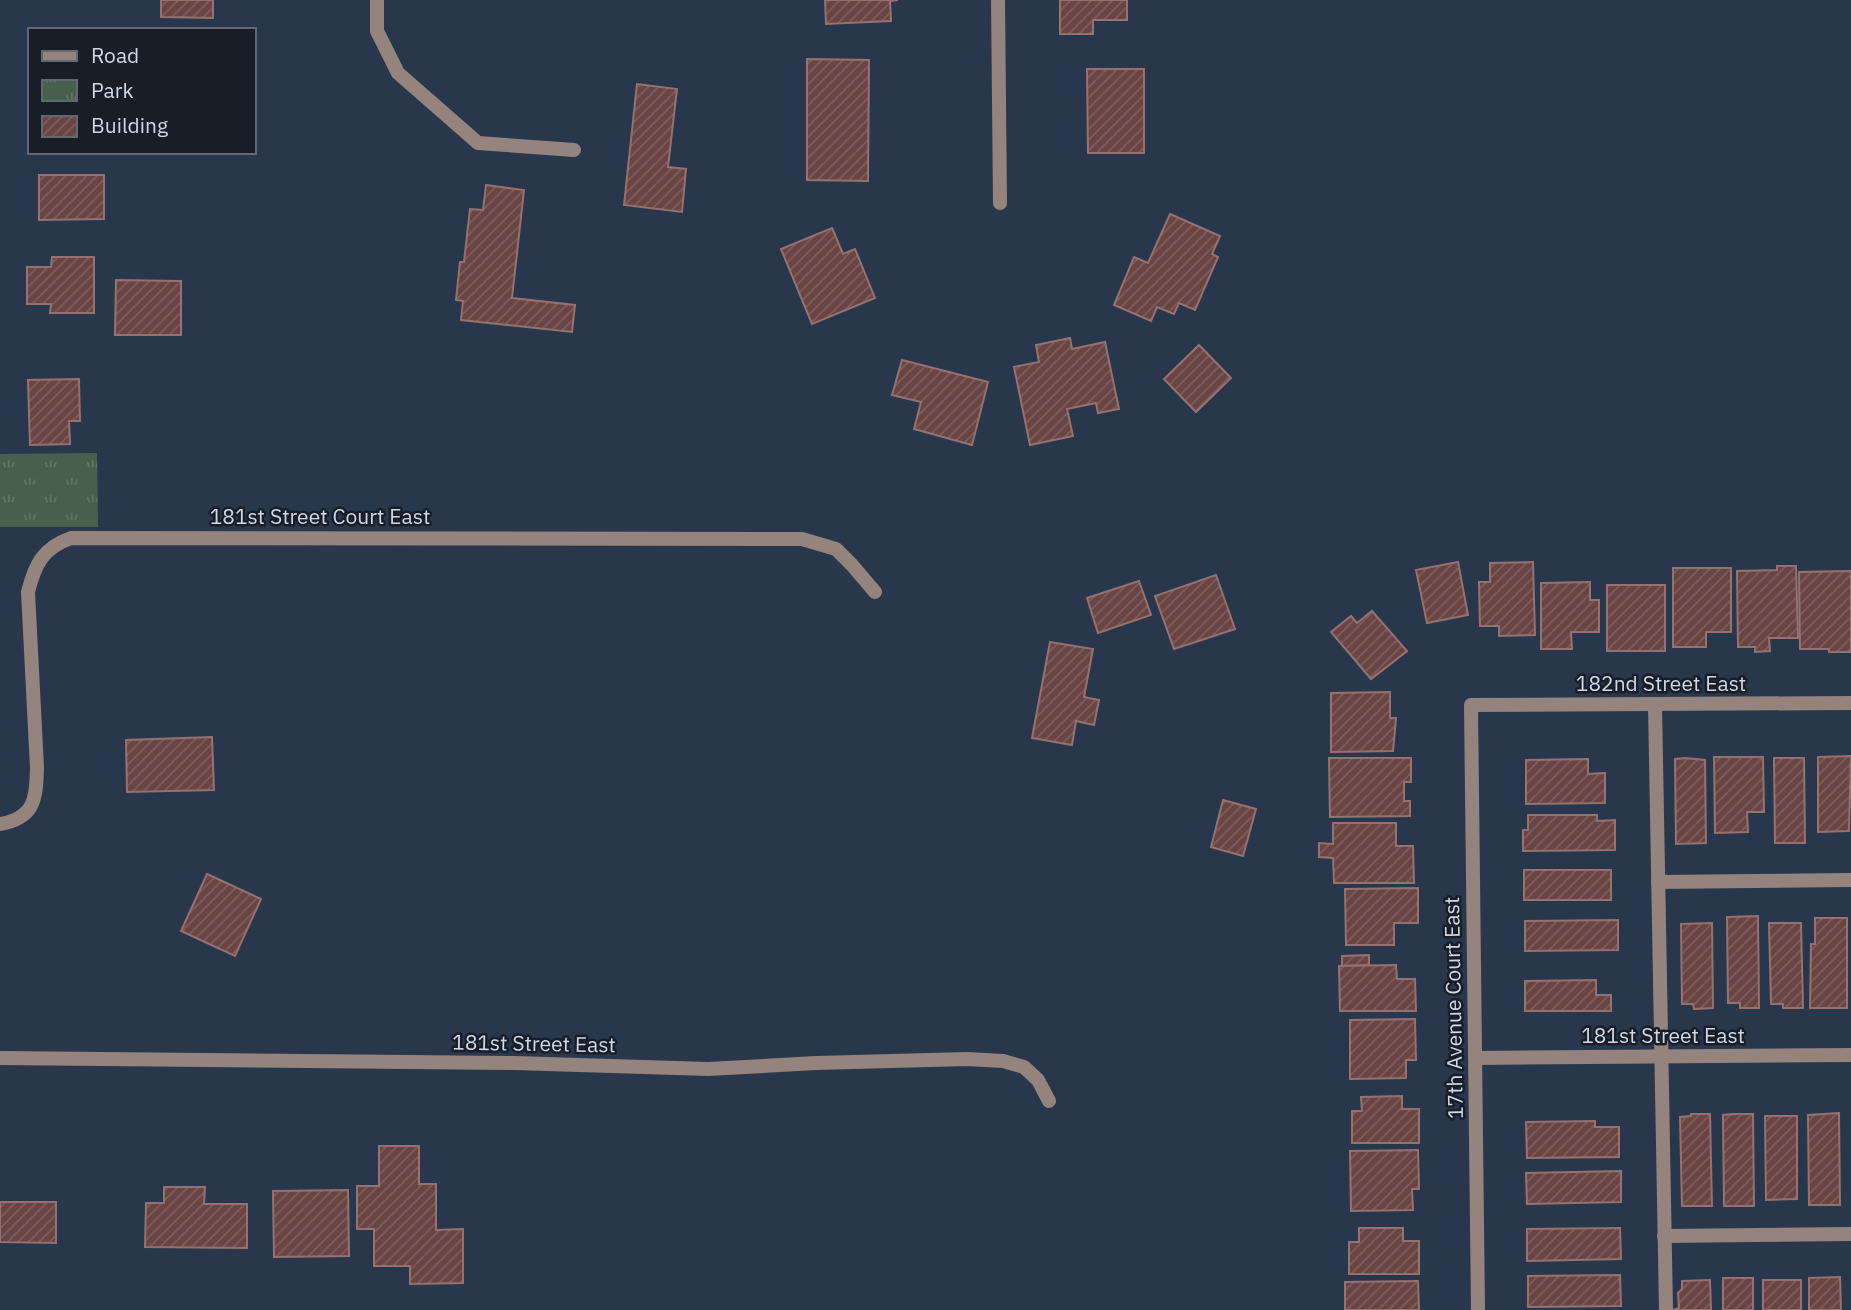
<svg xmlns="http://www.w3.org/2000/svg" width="1851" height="1310" viewBox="0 0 1851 1310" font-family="'IBM Plex Sans',sans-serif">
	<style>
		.park { fill: url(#park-tufts) }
		.building { fill: url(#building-hatch); stroke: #957270; stroke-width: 2 }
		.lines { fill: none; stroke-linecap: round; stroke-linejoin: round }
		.lane { stroke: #95837d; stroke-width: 14 }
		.street { stroke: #95837d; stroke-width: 14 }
		.labels { text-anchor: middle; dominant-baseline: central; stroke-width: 5; stroke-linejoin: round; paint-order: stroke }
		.street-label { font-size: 21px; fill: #cfd8e6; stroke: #181e28 }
	</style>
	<defs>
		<pattern id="park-tufts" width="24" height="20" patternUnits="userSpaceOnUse" patternTransform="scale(1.75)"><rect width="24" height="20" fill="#47604c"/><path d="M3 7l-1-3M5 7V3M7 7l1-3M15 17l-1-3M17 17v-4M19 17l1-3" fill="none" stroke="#607666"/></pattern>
		<pattern id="building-hatch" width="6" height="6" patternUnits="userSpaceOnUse" patternTransform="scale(1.75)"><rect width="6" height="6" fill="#694443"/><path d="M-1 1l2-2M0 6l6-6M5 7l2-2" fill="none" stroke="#7d5e5e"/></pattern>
	</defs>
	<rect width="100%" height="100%" fill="#29374d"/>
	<polygon class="park" points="97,453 98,527 0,527 0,454"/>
	<g class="building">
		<polygon points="161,0 213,0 213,18 161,17"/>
		<polygon points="825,0 898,0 890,1 891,21 826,24"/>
		<polygon points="1060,0 1127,0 1127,20 1093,20 1093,34 1060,34"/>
		<polygon points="807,59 869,60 868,181 807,180"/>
		<polygon points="1087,69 1144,69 1144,153 1088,153"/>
		<polygon points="637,84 677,89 668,167 686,169 682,212 624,205"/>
		<polygon points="39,175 104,175 104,219 39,220"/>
		<polygon points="486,185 524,190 512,298 575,305 572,332 461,320 463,301 456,300 460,262 464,262 470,209 483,210"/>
		<polygon points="1170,214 1220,236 1212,254 1218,257 1195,310 1179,303 1174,314 1157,307 1151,321 1114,305 1134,257 1148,263"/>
		<polygon points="832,228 843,254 855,249 875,298 812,324 781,249"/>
		<polygon points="52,257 94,257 94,313 50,313 51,304 27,304 27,267 51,267"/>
		<polygon points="116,280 181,281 181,335 115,335"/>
		<polygon points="1070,338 1072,349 1105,342 1119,409 1098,413 1096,403 1067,409 1073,436 1030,445 1014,367 1039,362 1036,345"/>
		<polygon points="1199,345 1231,378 1196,412 1164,379"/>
		<polygon points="902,360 988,382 972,445 914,429 921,402 892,395"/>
		<polygon points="79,379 80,421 69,421 70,444 30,445 28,380"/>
		<polygon points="1458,562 1468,615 1427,623 1416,570"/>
		<polygon points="1533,562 1535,635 1499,636 1499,626 1480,626 1479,582 1490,582 1490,563"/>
		<polygon points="1777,566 1796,566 1798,638 1769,638 1770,651 1755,652 1755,647 1738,647 1737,571 1777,570"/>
		<polygon points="1673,568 1731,568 1731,632 1706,632 1706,647 1673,647"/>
		<polygon points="1851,571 1851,652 1829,652 1829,649 1800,649 1799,572"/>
		<polygon points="1216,575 1235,629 1174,649 1155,596"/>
		<polygon points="1139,581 1151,615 1098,633 1087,598"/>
		<polygon points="1590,582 1590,600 1599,600 1599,632 1571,632 1572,649 1541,649 1541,583"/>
		<rect x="1607" y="585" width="58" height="66"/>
		<polygon points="1372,611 1407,651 1371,679 1331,632 1351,616 1357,623"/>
		<polygon points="1050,642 1093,649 1084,697 1099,700 1094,725 1076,721 1072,745 1032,738"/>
		<polygon points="1390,692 1390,718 1396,718 1393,751 1331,752 1331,693"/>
		<polygon points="212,737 214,790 127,792 126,740"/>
		<polygon points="1851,756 1849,831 1818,832 1818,757"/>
		<polygon points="1714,757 1763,757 1764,812 1747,812 1748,832 1715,833"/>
		<polygon points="1329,758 1411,758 1411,782 1404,782 1404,801 1410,801 1410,816 1330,817"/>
		<polygon points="1685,758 1705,760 1706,843 1676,844 1675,759"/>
		<polygon points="1774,758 1804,758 1805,843 1775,843"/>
		<polygon points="1588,759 1588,774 1605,773 1605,803 1526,804 1526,760"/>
		<polygon points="1223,800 1256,809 1243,856 1211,847"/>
		<polygon points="1528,815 1597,815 1597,821 1615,820 1615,850 1523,851 1523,830 1528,830"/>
		<polygon points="1333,823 1396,823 1396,846 1413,846 1414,883 1334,883 1333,858 1319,857 1319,843 1333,844"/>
		<rect x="1524" y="870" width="87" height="30"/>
		<polygon points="207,874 261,899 235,956 181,931"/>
		<polygon points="1418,888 1418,923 1394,923 1394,945 1346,945 1345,889"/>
		<polygon points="1758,916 1759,1008 1740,1008 1740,1003 1728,1003 1727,917"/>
		<polygon points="1815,918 1847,918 1847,1008 1810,1008 1811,944 1815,944"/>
		<polygon points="1618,920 1618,950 1525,951 1525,921"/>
		<polygon points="1712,923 1713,1008 1694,1009 1693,1004 1682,1004 1681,924"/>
		<polygon points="1769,923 1801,923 1803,1008 1783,1008 1783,1004 1771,1004"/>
		<polygon points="1369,955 1369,965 1342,966 1342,956"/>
		<polygon points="1396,965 1397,979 1415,979 1416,1011 1340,1011 1339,966"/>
		<polygon points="1596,980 1596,995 1611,995 1611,1011 1525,1011 1525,981"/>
		<polygon points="1415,1019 1416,1060 1406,1060 1406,1078 1350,1079 1350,1020"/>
		<polygon points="1402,1096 1402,1109 1419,1109 1419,1143 1352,1143 1352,1111 1362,1111 1361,1097"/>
		<polygon points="1839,1113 1840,1205 1809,1205 1808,1115"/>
		<polygon points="1691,1114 1710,1114 1712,1206 1682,1206 1680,1117 1691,1116"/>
		<polygon points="1733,1114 1753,1114 1754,1206 1724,1206 1723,1115"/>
		<polygon points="1765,1116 1797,1116 1797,1199 1766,1200"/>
		<polygon points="1595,1121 1595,1127 1619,1127 1619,1157 1527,1158 1526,1122"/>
		<polygon points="379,1146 419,1146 419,1184 436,1184 436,1230 463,1229 463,1283 410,1284 410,1266 374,1266 374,1229 357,1229 357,1186 379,1186"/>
		<polygon points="1418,1150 1419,1189 1412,1189 1413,1210 1351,1211 1350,1151"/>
		<polygon points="1621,1171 1621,1202 1527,1204 1526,1173"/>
		<polygon points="164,1187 205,1187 204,1204 247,1204 247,1248 145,1247 146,1203 164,1203"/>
		<polygon points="348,1190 349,1256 274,1257 273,1191"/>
		<polygon points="0,1202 56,1202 56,1243 0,1242"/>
		<polygon points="1359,1228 1403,1228 1403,1241 1419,1241 1419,1274 1349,1274 1349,1242 1359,1242"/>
		<polygon points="1620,1228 1621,1259 1527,1261 1527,1229"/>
		<polygon points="1620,1275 1621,1306 1528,1307 1528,1276"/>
		<polygon points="1840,1277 1841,1310 1809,1310 1809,1278"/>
		<rect x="1723" y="1278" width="30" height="32"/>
		<polygon points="1710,1280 1711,1310 1673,1310 1679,1308 1678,1293 1682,1289 1682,1281"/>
		<rect x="1763" y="1280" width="38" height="30"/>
		<polygon points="1418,1281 1419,1310 1345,1310 1345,1282"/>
	</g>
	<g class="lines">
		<g class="lane">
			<polyline points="377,0 377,31 398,73 478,143 574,150"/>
			<polyline points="1655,704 1666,1310"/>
			<polyline points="1658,882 1851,880"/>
			<polyline points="1664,1236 1851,1234"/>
		</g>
		<g class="street">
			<polyline points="998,0 1000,203"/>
			<path d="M0,824C35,818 36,799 37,768L28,592C35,564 43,548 71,538L802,539L836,549L852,565L875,592"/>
			<polyline points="0,1058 515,1063 708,1069 816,1063 967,1059 1003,1061 1024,1067 1038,1080 1049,1101"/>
			<polyline points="1475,1058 1851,1055"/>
			<polyline points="1478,1310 1471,705 1851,703"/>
		</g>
	</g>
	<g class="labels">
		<g class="street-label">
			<text x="320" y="516">181st Street Court East</text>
			<text x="1661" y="683">182nd Street East</text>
			<text transform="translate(1453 1008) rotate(-91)">17th Avenue Court East</text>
			<text x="1663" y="1035">181st Street East</text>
			<text transform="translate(534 1043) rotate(1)">181st Street East</text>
		</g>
	</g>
	<rect x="28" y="28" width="228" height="126" fill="#181e28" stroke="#616874" stroke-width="2"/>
	<rect x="42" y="51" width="35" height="10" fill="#95837d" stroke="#616874" stroke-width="2"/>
	<text x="91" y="63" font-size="21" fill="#cfd8e6">Road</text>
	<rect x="42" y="80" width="35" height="21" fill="url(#park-tufts)" stroke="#616874" stroke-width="2"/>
	<text x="91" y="98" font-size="21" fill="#cfd8e6">Park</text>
	<rect x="42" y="116" width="35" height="21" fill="url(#building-hatch)" stroke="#616874" stroke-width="2"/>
	<text x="91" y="133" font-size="21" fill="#cfd8e6">Building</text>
</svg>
